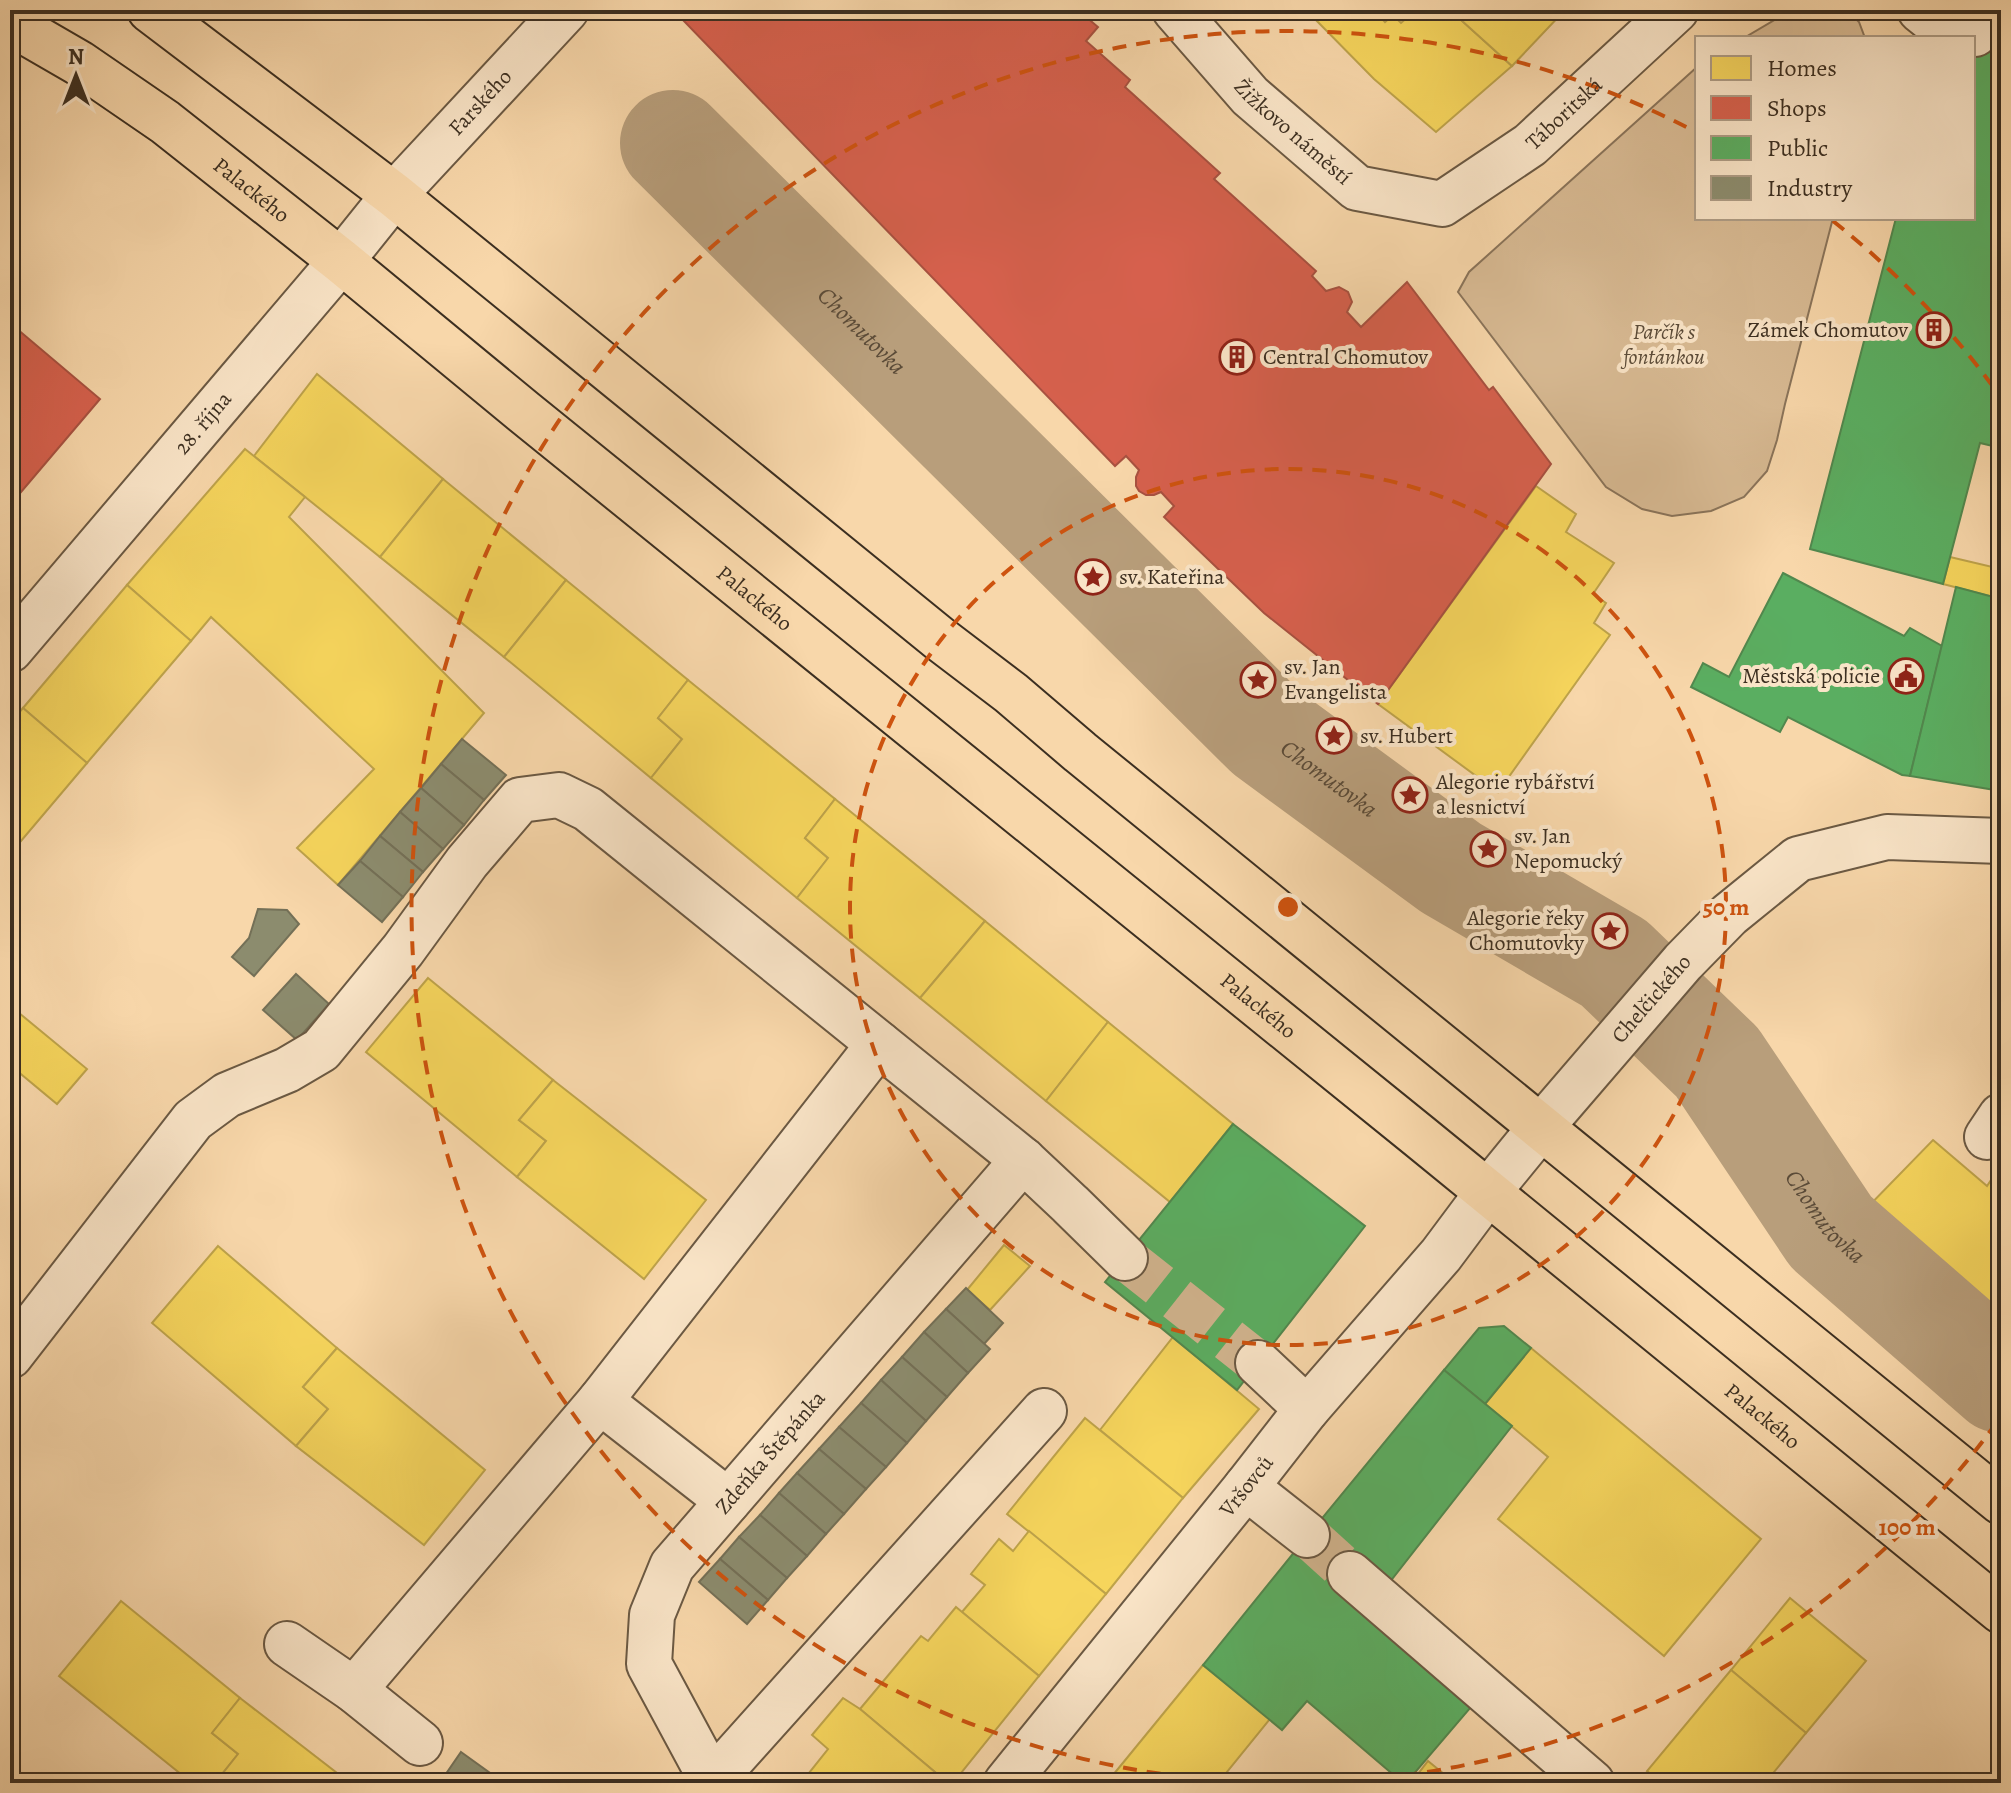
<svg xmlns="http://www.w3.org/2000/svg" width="2011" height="1793" viewBox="0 0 2011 1793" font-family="Alegreya,serif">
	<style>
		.green { fill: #d8ba93; stroke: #8a745a; stroke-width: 2 }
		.homes { fill: #f6d55c; stroke: #bea34a; stroke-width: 2 }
		.shops { fill: #d6604d; stroke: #a85140; stroke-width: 2 }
		.public { fill: #5aae61; stroke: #51884e; stroke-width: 2 }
		.industry { fill: #8c8c6e; stroke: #747057; stroke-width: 2 }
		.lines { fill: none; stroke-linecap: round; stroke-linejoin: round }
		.river { stroke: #b89e7b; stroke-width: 106 }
		.minor-tunnel { stroke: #d2b58f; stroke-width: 44; stroke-dasharray: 44 22; stroke-linecap: butt }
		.minor-casing { stroke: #6b5943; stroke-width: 48 }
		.major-casing { stroke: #3c2f21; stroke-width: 48 }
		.minor { stroke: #fae5c8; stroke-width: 44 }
		.major { stroke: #f8d7aa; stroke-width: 44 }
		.ring { fill: none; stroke: #ce530f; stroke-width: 4; stroke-dasharray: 14 10 }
		.labels { text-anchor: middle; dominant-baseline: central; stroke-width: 8; stroke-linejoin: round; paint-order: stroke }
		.street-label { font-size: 22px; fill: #3c2f21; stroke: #fae5c8 }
		.poi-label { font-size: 22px; fill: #3c2f21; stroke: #fae5c8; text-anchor: start }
		.park-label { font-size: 22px; font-style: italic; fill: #5b4b38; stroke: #fae5c8 }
		.water-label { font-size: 24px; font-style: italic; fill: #5b4b38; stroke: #fae5c8 }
		.centre { fill: #ce530f; stroke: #fae5c8; stroke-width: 4 }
		.ring-label { font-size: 24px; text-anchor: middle; font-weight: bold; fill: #ce530f; stroke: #fae5c8; stroke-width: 8; stroke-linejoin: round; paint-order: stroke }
	</style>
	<rect width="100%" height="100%" fill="#f8d7aa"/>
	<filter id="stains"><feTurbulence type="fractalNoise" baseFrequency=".0025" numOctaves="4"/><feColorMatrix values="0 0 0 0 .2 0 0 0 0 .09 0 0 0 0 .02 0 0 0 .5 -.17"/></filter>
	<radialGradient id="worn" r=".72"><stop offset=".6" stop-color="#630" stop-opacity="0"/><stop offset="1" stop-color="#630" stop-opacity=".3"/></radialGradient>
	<g class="green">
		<polygon points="1800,10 1847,10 1859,22 1865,38 1744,38 1778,18"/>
		<polygon points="1697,67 1697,218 1833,218 1785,404 1777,440 1767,471 1744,497 1711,511 1672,516 1642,509 1606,487 1458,292 1469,272"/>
		<polygon points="2001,1300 2001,1352 1980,1332"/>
	</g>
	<g class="homes">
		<polygon points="1317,10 1374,10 1385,22 1393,15 1401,23 1416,10 1450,10 1512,66 1436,132 1374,79 1311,15"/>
		<polygon points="1450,10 1565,10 1512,66"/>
		<polygon points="317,374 443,479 380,557 254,456"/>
		<polygon points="245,449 305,497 289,517 484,713 338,885 297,848 374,769 211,617 191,641 127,585"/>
		<polygon points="443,479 566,580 504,657 380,557"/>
		<polygon points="1536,486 1576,514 1566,532 1614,563 1593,594 1606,603 1594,623 1610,635 1498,792 1378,704"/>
		<polygon points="1950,557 2001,569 2001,599 1943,584"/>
		<polygon points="566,580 688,680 658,718 682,739 651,778 504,657"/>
		<polygon points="127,585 191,641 87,763 23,708"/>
		<polygon points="688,680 835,799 805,838 828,858 797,898 651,778 682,739 658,718"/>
		<polygon points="23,708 87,763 10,854 10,723"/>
		<polygon points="835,799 985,921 920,998 797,898 828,858 805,838"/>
		<polygon points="985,921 1108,1022 1046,1101 920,998"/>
		<polygon points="428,978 553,1080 519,1120 546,1141 517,1177 366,1052"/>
		<polygon points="13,1008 87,1069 57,1104 10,1065 10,1012"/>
		<polygon points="1108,1022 1233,1124 1170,1202 1046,1101"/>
		<polygon points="553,1080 706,1200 644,1279 517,1177 546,1141 519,1120"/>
		<polygon points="1933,1140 1987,1186 2001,1165 2001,1300 1980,1332 1859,1216"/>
		<polygon points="1004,1245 1030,1266 990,1310 967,1290"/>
		<polygon points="218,1246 337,1348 303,1387 328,1409 296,1446 152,1323"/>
		<polygon points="1173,1337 1259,1409 1183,1498 1100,1430"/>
		<polygon points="337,1348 485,1470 424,1545 296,1446 328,1409 303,1387"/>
		<polygon points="1531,1348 1761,1539 1664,1656 1498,1519 1548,1457 1485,1404"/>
		<polygon points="1085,1418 1183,1498 1106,1594 1007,1514"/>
		<polygon points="1029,1531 1106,1594 1039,1676 962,1612 985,1585 971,1574 999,1539 1013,1551"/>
		<polygon points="1790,1598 1866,1661 1806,1733 1731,1670"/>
		<polygon points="121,1601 240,1698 212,1733 238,1754 215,1783 192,1783 59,1676"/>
		<polygon points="956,1607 1039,1676 953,1783 948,1783 860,1709 921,1636 928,1641"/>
		<polygon points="1203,1665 1270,1719 1218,1783 1122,1783 1113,1775"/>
		<polygon points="1731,1670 1806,1733 1765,1783 1662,1783 1647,1771"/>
		<polygon points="240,1698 350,1783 215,1783 238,1754 212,1733"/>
		<polygon points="843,1698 860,1709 948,1783 801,1783 828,1749 812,1735"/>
		<polygon points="1428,1761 1455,1783 1411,1783"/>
		<polygon points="1113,1775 1122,1783 1106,1783"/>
	</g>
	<g class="shops">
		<polygon points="686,10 1078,10 1098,27 1086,41 1130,80 1125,87 1220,173 1214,179 1316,271 1312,276 1326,291 1339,287 1348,292 1352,302 1347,312 1361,327 1407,282 1489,390 1493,387 1551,464 1378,704 1264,613 1164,517 1174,506 1161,492 1154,495 1146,495 1139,491 1136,486 1136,477 1139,470 1126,456 1115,466 680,17"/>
		<polygon points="10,323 100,399 10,505"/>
	</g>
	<g class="public">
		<polygon points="1975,10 2001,10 2001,448 1980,443 1943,584 1810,549 1896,218 1973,218"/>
		<polygon points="1783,573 1904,636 1910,628 1942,646 1910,776 1902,775 1788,717 1780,732 1691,687 1703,663 1729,677"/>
		<polygon points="1956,587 2001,599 2001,641 1997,656 2001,657 2001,791 1910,776"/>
		<polygon points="1233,1124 1365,1226 1237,1390 1105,1282"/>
		<polygon points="1504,1326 1531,1348 1485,1404 1444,1370 1479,1328"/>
		<polygon points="1444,1370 1512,1426 1389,1583 1338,1588 1296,1550"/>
		<polygon points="1296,1550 1338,1588 1477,1700 1406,1783 1403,1783 1307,1701 1282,1730 1203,1665"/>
	</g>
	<g class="industry">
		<polygon points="462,739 506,775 484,800 441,764"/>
		<polygon points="441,764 484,800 464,825 421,788"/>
		<polygon points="421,788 464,825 443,849 400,812"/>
		<polygon points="400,812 443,849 423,872 380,836"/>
		<polygon points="380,836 423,872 403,897 360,861"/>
		<polygon points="360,861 403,897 382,922 338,885"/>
		<polygon points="258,909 287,910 299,924 254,976 232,957 249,938"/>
		<polygon points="296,974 329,1004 297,1040 263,1010"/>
		<polygon points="966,1288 1003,1323 984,1344 946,1309"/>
		<polygon points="946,1309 990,1349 968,1373 924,1332"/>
		<polygon points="924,1332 968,1373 947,1397 902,1357"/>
		<polygon points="902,1357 947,1397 926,1421 881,1380"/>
		<polygon points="881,1380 926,1421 907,1443 861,1403"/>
		<polygon points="861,1403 907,1443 886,1467 839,1427"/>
		<polygon points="839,1427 886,1467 866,1489 819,1449"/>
		<polygon points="819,1449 866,1489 844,1514 797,1473"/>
		<polygon points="797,1473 844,1514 826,1534 779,1493"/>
		<polygon points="779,1493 826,1534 807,1556 760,1515"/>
		<polygon points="760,1515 807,1556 787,1578 739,1537"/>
		<polygon points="739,1537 787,1578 768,1600 720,1559"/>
		<polygon points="720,1559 768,1600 747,1624 699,1582"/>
		<polygon points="461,1752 504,1783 444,1783 441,1781"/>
	</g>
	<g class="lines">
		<path class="river" id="s1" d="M673,143L1267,733L1451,868L1614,963L1717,1062L1831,1232L2001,1380"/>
		<g class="minor-tunnel">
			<polyline points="1125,1258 1258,1363"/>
			<polyline points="1307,1535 1350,1574"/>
		</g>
		<defs>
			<g id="minor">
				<path id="s2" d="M1175,10L1250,96L1357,188L1442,204L1530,145L1676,10"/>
				<polyline points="1920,10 1945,30 1975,34"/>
				<path id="s3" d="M10,650L341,261L394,195L566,10"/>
				<polyline points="1987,1137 2001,1116"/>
				<polyline points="10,1356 193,1120 227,1095 287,1070 321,1050 403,950 467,862 520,800 559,795 588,809 1023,1160 1070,1204 1125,1258"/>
				<polyline points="1258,1363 1307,1409"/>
				<polyline points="600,1401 728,1501"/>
				<polyline points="1246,1487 1307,1535"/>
				<polyline points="1350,1574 1592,1783"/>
				<polyline points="287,1644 354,1690 420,1743"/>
				<polyline points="354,1690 600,1401 879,1044"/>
				<polyline points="712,1781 1044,1411"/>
				<path id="s4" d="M710,1783L712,1781L649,1664L652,1615L672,1566L1023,1160"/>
				<path id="s5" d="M1006,1783L1246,1487L1307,1409L1441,1255L1488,1192L1541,1127L1683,962L1729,915L1798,859L1887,837L2001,841"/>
			</g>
			<g id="major">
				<polyline points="150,10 394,195 940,639 1011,693 1080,752 2001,1502"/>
				<path id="s6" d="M10,23L79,63L165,122L341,261L524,412L1419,1136L2001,1611"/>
			</g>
		</defs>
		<use href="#minor" class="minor-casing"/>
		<use href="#major" class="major-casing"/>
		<use href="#minor" class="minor"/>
		<use href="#major" class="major"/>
	</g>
	<g class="ring">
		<circle cx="1288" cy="907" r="438"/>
		<path d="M1997 1422A876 876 0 0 1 1296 1783M1280 1783A876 876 0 1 1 1692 130M1833 221A876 876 0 0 1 1997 392"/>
	</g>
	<defs>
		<symbol id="building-ring" viewBox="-11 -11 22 22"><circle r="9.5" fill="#fae5c8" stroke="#8f2418" stroke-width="1.5"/><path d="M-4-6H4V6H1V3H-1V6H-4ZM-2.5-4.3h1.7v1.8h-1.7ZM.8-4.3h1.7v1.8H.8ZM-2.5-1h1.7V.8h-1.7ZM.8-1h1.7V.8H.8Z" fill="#8f2418"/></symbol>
		<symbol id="sight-ring" viewBox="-11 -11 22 22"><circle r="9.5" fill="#fae5c8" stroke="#8f2418" stroke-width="1.5"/><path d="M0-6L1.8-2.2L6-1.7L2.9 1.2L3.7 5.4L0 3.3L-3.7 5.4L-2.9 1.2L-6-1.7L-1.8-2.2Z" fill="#8f2418"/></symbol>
		<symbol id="civic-ring" viewBox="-11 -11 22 22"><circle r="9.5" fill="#fae5c8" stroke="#8f2418" stroke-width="1.5"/><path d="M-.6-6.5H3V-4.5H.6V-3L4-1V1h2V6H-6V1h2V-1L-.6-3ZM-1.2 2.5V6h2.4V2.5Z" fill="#8f2418"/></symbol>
	</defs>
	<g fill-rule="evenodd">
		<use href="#building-ring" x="1914" y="310" width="40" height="40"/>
		<use href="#building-ring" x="1217" y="337" width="40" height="40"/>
		<use href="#sight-ring" x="1073" y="557" width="40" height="40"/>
		<use href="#civic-ring" x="1886" y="656" width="40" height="40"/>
		<use href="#sight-ring" x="1238" y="660" width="40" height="40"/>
		<use href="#sight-ring" x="1314" y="716" width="40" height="40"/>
		<use href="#sight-ring" x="1390" y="775" width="40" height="40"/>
		<use href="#sight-ring" x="1468" y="829" width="40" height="40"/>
		<use href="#sight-ring" x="1590" y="911" width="40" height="40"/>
	</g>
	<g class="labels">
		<g class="street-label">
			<text stroke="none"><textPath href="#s3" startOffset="722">Farského</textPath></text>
			<text stroke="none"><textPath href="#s2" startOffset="494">Táboritská</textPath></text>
			<text stroke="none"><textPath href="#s2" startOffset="170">Žižkovo náměstí</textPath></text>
			<text stroke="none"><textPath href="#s6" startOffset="294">Palackého</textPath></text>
			<text stroke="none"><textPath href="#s3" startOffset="298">28. října</textPath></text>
			<text stroke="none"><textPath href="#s6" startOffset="942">Palackého</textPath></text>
			<text stroke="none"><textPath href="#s5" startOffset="1016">Chelčického</textPath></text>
			<text stroke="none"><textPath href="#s6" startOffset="1590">Palackého</textPath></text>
			<text stroke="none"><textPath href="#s6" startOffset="2240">Palackého</textPath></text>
			<text stroke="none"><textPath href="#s4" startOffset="388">Zdeňka Štěpánka</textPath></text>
			<text stroke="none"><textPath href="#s5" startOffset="382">Vršovců</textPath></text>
		</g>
		<g class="poi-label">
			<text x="1908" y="330" text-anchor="end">Zámek Chomutov</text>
			<text x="1263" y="357">Central Chomutov</text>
			<text x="1119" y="577">sv. Kateřina</text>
			<text x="1284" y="667">sv. Jan<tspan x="1284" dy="25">Evangelista</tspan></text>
			<text x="1880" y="676" text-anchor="end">Městská policie</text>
			<text x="1360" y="736">sv. Hubert</text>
			<text x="1436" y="782">Alegorie rybářství<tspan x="1436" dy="25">a lesnictví</tspan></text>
			<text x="1514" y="836">sv. Jan<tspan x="1514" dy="25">Nepomucký</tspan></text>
			<text x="1584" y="918" text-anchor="end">Alegorie řeky<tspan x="1584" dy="25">Chomutovky</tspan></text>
		</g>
		<g class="park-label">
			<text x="1664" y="332">Parčík s<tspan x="1664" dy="25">fontánkou</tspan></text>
		</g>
		<g class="water-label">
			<text stroke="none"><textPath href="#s1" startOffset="266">Chomutovka</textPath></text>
			<text stroke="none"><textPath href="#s1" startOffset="914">Chomutovka</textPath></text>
			<text stroke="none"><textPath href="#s1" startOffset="1586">Chomutovka</textPath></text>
		</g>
	</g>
	<circle cx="1288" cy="907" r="12" class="centre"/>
	<g class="ring-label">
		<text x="1726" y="915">50 m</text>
		<text x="1907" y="1535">100 m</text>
	</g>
	<rect width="2011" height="1793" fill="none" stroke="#f8d7aa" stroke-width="40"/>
	<rect x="12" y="12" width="1987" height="1769" fill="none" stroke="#3c2f21" stroke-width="4"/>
	<rect x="20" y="20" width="1971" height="1753" fill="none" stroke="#3c2f21" stroke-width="2"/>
	<rect x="1695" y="36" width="280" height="184" fill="#fae5c8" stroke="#ae9c85" stroke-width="2"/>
	<rect x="1711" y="56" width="40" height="24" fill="#f6d55c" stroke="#ae9c85" stroke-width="2"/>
	<text x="1767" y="76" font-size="24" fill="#3c2f21">Homes</text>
	<rect x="1711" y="96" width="40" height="24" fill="#d6604d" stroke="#ae9c85" stroke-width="2"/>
	<text x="1767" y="116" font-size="24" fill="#3c2f21">Shops</text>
	<rect x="1711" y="136" width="40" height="24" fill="#5aae61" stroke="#ae9c85" stroke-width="2"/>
	<text x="1767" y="156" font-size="24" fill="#3c2f21">Public</text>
	<rect x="1711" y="176" width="40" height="24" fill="#8c8c6e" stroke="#ae9c85" stroke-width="2"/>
	<text x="1767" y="196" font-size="24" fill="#3c2f21">Industry</text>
	<g transform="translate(76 76)" stroke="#fae5c8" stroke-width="6" paint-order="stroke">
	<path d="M0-6L14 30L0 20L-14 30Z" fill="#3c2f21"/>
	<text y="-12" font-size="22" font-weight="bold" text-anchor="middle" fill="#3c2f21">N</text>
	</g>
	<rect width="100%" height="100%" filter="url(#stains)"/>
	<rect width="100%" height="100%" fill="url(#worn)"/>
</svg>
